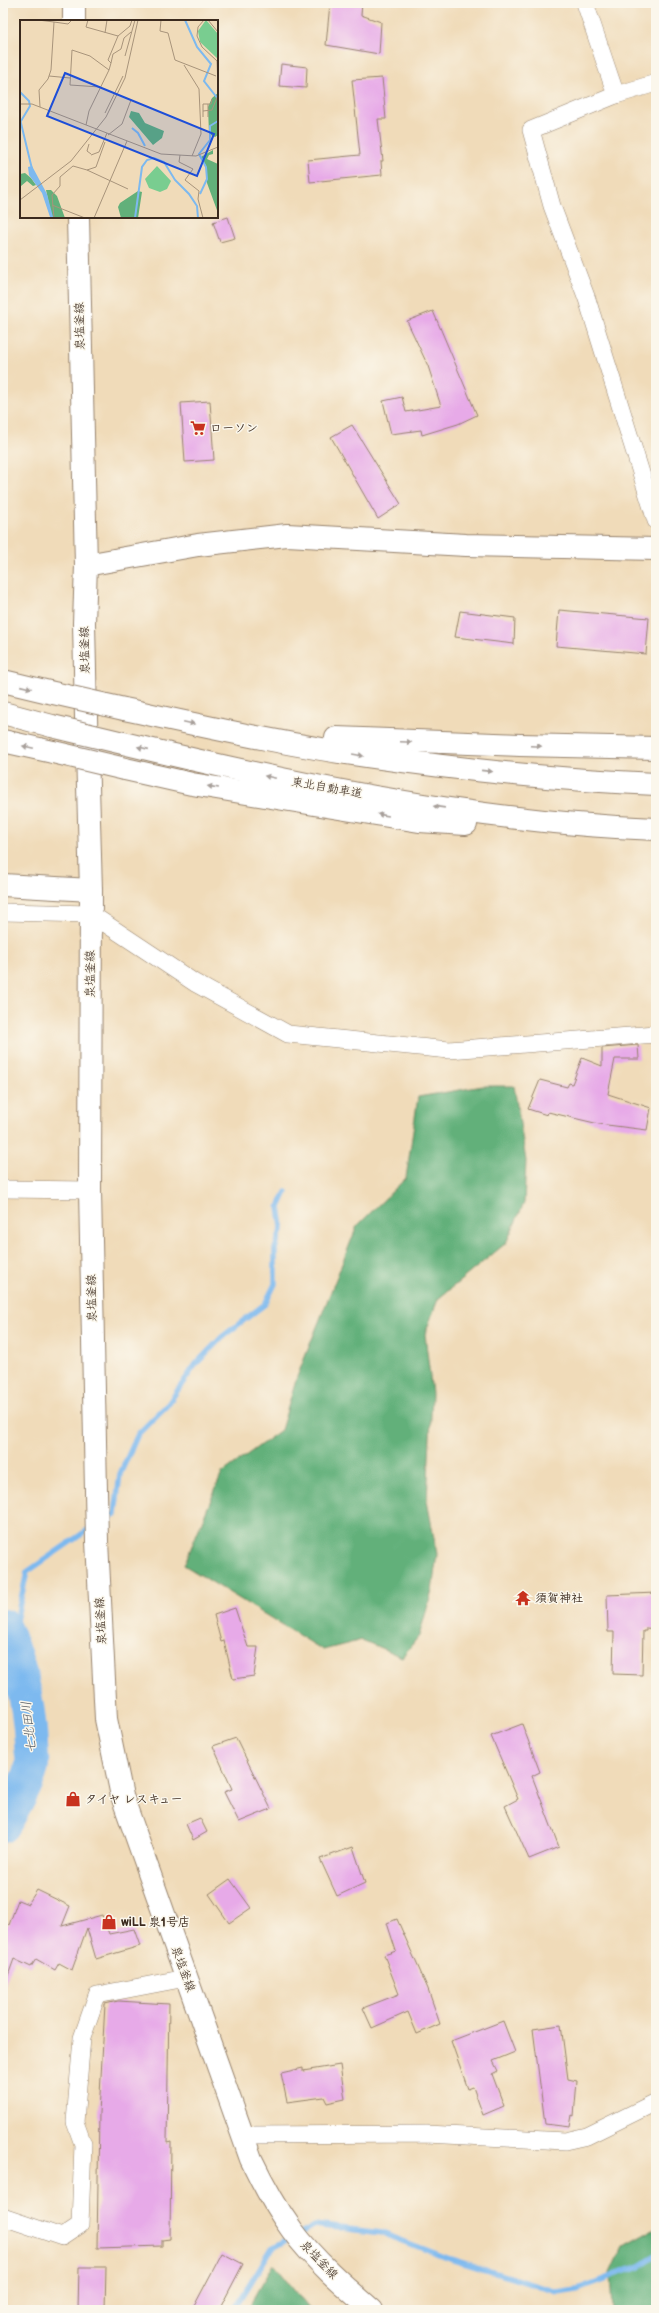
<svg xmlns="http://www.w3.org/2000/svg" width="659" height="2313" viewBox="0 0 659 2313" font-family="'Balsamiq Sans','Klee One',sans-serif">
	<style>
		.forest { fill: #62b07a; stroke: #4e6d4c }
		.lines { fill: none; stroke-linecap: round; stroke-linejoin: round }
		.stream { stroke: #7db9ef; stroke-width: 5.5 }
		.river { stroke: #7db9ef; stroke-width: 34 }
		.building { fill: #e7aae8 }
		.minor-casing { stroke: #96826c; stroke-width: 18 }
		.tertiary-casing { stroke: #96826c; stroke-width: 24 }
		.primary-casing { stroke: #96826c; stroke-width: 24 }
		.motorway-casing { stroke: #96826c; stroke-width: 24 }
		.minor { stroke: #fff; stroke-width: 17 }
		.tertiary { stroke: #fff; stroke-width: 22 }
		.primary { stroke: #fff; stroke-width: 22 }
		.motorway { stroke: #fff; stroke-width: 22 }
		.motorway-bridge-casing { stroke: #96826c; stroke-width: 24; stroke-linecap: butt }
		.motorway-bridge { stroke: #fff; stroke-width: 22 }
		.oneway { fill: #a79f9a }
		.labels { text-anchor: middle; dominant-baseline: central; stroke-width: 3; stroke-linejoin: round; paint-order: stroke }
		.street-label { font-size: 12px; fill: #3b2a1e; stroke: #fbf7ec }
		.poi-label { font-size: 12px; font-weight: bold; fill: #3b2a1e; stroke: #fbf7ec; text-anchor: start }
		.water-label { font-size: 13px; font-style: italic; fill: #4f555d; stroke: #fbf7ec }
		.inset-river { fill: none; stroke: #7db9ef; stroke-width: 2 }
		.inset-road { fill: none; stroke: #a8947b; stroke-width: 1 }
		.view { fill: #1d4ed8; fill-opacity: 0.15; stroke: #1d4ed8; stroke-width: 2 }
		.inset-edge { fill: none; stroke: #3b2a1e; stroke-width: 2 }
	</style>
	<rect width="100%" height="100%" fill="#fbf7ec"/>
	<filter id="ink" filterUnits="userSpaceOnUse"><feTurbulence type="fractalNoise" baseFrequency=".025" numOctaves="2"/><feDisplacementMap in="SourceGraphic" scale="8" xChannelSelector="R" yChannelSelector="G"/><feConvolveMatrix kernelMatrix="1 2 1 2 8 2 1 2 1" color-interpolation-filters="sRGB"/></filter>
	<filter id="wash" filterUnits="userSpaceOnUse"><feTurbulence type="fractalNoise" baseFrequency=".012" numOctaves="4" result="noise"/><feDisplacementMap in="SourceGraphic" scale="16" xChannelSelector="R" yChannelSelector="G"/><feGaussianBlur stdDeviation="0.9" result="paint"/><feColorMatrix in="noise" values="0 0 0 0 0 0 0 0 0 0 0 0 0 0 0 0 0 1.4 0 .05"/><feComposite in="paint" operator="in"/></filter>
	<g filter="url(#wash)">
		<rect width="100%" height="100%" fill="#f0dbb9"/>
		<g class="forest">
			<polygon points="483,1086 514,1086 526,1161 524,1203 506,1243 438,1299 425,1334 432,1394 427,1501 437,1554 432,1591 419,1636 402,1657 362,1640 323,1650 184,1565 222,1473 281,1430 297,1377 357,1226 406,1178 418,1097"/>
			<polygon points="656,2228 656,2310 612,2310 610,2273 622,2247"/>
			<polygon points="273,2264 310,2310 247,2310"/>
		</g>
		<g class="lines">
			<g class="stream">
				<polyline points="101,1522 115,1514 120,1474 138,1434 168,1404 196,1364 222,1337 265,1304 275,1284 275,1249 282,1227 279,1207 286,1192"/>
				<polyline points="11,1643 27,1572 92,1527"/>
				<polyline points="300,2233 314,2225 382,2233 450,2259 557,2292 577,2289 639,2266 656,2256"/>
				<polyline points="234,2310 272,2248 292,2237"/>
			</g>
			<path class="river" d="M3,1626C20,1663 29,1703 31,1744C31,1750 33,1758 32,1765C30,1781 12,1811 3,1826"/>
		</g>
		<g id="blocks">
			<g class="building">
				<polygon points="330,3 362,3 361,15 381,22 379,54 326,45"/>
				<polygon points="281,64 307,67 306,88 279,86"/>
				<polygon points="382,78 386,119 378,119 383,161 381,161 382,175 310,182 308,160 360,155 352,80"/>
				<polygon points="228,217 235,238 220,242 213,222"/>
				<polygon points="433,311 477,415 458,424 422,435 421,430 391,434 383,401 402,397 406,412 441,406 428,366 407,321"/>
				<polygon points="210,401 214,460 185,462 181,403"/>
				<polygon points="352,425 401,504 378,519 331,437"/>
				<polygon points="559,610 649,618 646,654 556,646"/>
				<polygon points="460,611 515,618 514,644 455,637"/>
				<polygon points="638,1045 639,1059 615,1059 608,1094 651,1108 647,1130 599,1124 548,1112 547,1115 528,1109 540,1080 567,1087 569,1083 572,1084 582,1058 602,1066 602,1048"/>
				<polygon points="656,1593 656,1629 646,1628 646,1631 643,1631 642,1675 613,1674 614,1632 608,1632 607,1595"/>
				<polygon points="235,1608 248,1647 258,1647 254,1676 233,1679 224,1641 221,1642 214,1615"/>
				<polygon points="522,1724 540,1772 532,1776 559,1847 529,1859 505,1806 518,1799 491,1736"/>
				<polygon points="236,1738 271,1809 239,1822 224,1792 232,1789 213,1746"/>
				<polygon points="200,1818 207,1832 193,1840 186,1824"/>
				<polygon points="353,1847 365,1883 337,1896 320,1859"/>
				<polygon points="230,1879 251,1908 229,1923 209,1894"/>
				<polygon points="37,1890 70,1906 62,1926 102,1915 109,1934 134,1929 140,1946 96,1959 87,1928 72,1970 59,1963 55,1970 36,1959 31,1967 14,1959 5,1984 3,1984 3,1923 9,1925 18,1900 28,1904"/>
				<polygon points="397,1919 428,1989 440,2024 417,2034 408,2012 372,2028 363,2008 399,1994 384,1955 396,1951 387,1923"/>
				<polygon points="118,2001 169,2004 167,2143 171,2142 170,2239 162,2240 162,2246 97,2248 99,2113 105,2004"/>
				<polygon points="503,2021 515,2052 493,2061 498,2071 492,2074 504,2106 483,2115 473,2087 468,2089 451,2041"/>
				<polygon points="561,2025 568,2079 577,2081 574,2116 572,2115 570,2127 545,2124 533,2029"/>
				<polygon points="340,2065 345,2099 327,2103 324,2097 287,2102 281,2073 303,2068 303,2071"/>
				<polygon points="222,2253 243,2264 219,2310 192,2310"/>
				<polygon points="79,2267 106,2267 105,2310 78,2310"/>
			</g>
		</g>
	</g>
	<g filter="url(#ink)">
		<use href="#blocks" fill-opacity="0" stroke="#96826c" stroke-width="1"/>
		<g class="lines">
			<defs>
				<g id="minor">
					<polyline points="585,3 616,95"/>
					<polyline points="656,83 616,95 531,130 552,206 587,299 656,521"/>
					<polyline points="3,912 91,914 195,983 288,1034 449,1050 656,1034"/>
					<polyline points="3,1189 90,1190"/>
					<polyline points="242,2135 426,2134 565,2141 587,2136 656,2102"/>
					<polyline points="3,2217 62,2237 80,2225 83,2144 75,2122 82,2038 97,1995 186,1978"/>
				</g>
				<polyline id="tertiary" points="86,565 198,545 287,535 466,545 656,549"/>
				<g id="primary">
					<polyline points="74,3 74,21"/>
					<path d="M78,217L86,565L84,623L86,717L91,890L90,1190L97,1541L106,1719L122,1796L251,2159C263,2184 276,2208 292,2230C314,2260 344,2286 372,2310"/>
				</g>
				<g id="motorway">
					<polyline points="3,681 49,692"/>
					<path d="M124,709C204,726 286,745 367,756C463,770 560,780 656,784"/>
					<polyline points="3,713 52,726"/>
					<polyline points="336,738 520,745 656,748"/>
					<polyline points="3,741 53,752"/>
					<path d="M123,743C297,785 476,822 656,829"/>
					<polyline points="125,769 192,784 419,821 466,824"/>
					<polyline points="3,885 91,890"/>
				</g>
			</defs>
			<use href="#minor" class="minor-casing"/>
			<use href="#tertiary" class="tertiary-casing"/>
			<use href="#primary" class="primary-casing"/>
			<use href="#motorway" class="motorway-casing"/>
			<use href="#minor" class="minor"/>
			<use href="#tertiary" class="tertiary"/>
			<use href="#primary" class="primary"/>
			<use href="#motorway" class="motorway"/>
			<defs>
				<g id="motorway-bridge">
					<polyline points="49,692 124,709"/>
					<polyline points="52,726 123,743"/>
					<polyline points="53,752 125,769"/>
				</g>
			</defs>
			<use href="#motorway-bridge" class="motorway-bridge-casing"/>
			<use href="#motorway-bridge" class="motorway-bridge"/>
		</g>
		<defs><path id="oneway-solid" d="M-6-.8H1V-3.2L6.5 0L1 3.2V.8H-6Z"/></defs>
		<g class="oneway">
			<use href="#oneway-solid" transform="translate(26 687) rotate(13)"/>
			<use href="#oneway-solid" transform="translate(189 723) rotate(12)"/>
			<use href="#oneway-solid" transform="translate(406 742) rotate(2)"/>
			<use href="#oneway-solid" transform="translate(536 746) rotate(2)"/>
			<use href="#oneway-solid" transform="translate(28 747) rotate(-168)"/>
			<use href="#oneway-solid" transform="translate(143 748) rotate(-167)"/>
			<use href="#oneway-solid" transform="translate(358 755) rotate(10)"/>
			<use href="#oneway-solid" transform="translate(487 771) rotate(6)"/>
			<use href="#oneway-solid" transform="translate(270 777) rotate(-168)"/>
			<use href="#oneway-solid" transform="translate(213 787) rotate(-171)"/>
			<use href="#oneway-solid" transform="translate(439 807) rotate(-172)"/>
			<use href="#oneway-solid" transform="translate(383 815) rotate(-171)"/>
		</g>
	</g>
	<defs>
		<symbol id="supermarket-bare" viewBox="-9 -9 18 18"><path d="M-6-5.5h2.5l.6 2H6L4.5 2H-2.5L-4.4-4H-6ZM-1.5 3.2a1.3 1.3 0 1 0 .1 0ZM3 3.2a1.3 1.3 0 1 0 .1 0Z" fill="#c8321e" stroke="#fbf7ec" stroke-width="2.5" paint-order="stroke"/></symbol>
		<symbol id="temple-bare" viewBox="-9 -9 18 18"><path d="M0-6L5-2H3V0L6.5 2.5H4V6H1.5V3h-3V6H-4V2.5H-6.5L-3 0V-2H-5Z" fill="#c8321e" stroke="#fbf7ec" stroke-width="2.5" paint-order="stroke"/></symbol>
		<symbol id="shop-bare" viewBox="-9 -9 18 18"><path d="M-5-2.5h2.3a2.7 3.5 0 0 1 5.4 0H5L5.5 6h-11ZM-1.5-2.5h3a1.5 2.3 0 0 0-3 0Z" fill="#c8321e" stroke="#fbf7ec" stroke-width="2.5" paint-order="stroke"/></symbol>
	</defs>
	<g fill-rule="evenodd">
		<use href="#supermarket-bare" x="187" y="417" width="22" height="22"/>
		<use href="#temple-bare" x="512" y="1587" width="22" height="22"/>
		<use href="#shop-bare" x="62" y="1788" width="22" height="22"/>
		<use href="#shop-bare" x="98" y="1911" width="22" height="22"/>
	</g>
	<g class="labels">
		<g class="street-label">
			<text transform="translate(80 326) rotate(-91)">泉塩釜線</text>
			<text transform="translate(85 650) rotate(-91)">泉塩釜線</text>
			<text transform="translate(327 788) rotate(10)">東北自動車道</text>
			<text transform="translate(90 974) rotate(-90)">泉塩釜線</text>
			<text transform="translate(92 1298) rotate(-91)">泉塩釜線</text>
			<text transform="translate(101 1621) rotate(-93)">泉塩釜線</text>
			<text transform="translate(183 1969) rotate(70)">泉塩釜線</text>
			<text transform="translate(319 2260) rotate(46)">泉塩釜線</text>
		</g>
		<g class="poi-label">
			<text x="210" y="428">ローソン</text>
			<text x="535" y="1598">須賀神社</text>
			<text x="85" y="1799">タイヤ レスキュー</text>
			<text x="121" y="1922">wiLL 泉1号店</text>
		</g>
		<g class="water-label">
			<text transform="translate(29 1727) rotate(-96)">七北田川</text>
		</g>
	</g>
	<g transform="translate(20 20)">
		<rect width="198" height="198" fill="#f0dbb9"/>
		<path d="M186,0L198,14V39L180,22L178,11ZM137,146L151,161L147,169L140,172L129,168L125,159Z" fill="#79cd90"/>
		<path d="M198,73V115L195,117L189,114L188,87L192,78ZM111,91L119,93L125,103L144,111L142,118L133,125L109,97ZM193,130V134L189,135L187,139L198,144V193L187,163L186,146L181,137ZM5,153L11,158L16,165L13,166L7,161L1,166L0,154ZM26,170H31L37,176L45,198H32ZM118,171L122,172L118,198H101L98,187L100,183Z" fill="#62b07a"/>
		<path d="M12,146L27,174L33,197H30L22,173L9,155L8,147Z" fill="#7db9ef"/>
		<path class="inset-river" d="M165,0L177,27L191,44L184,61L198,79M0,72L9,81L10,86L1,101M0,99L12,149M112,108L118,113L125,126M180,174L187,159L186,147L179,134L190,120V106L198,101M115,198L122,147L127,140L134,138L144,142L155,160L169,174L177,186L178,198"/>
		<path class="inset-road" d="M18,0L34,2M68,0L66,7L98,16M141,0L140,11L148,13L155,40L196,56M184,0L178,7L177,16L182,27L197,41L198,68M188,0L198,12M85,13L87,0M105,36L115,0M91,43L93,34L101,29L104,18L111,12M164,45L179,69L181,114L172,136M29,56L50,58M80,67L50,65L52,30L70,36L89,50M0,84H12L141,134L176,136L198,127M20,87L19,70L28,59L31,50L34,2L48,4L52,0M183,91L192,90L198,75M85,93L103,56M183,97V84H191L192,79M188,97V84M66,105L69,91L89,50L91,43L88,40L98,16L110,6L112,0M88,115L102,104L111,80M69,124L67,131L71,134M71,135L79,132L87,113M160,135L159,142L173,149L165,160L179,171L178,179L183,198M67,150L108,169M0,180L51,141L86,97L105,58L118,0M32,185L65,198M34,198L32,175L40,166V157L53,146L67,150L76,147L85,122M74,198L107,121"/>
		<path class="view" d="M45,53L194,114L177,156L27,96Z"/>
		<rect width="198" height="198" class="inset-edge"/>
	</g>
	<rect width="659" height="2313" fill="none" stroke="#fbf7ec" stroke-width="16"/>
</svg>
